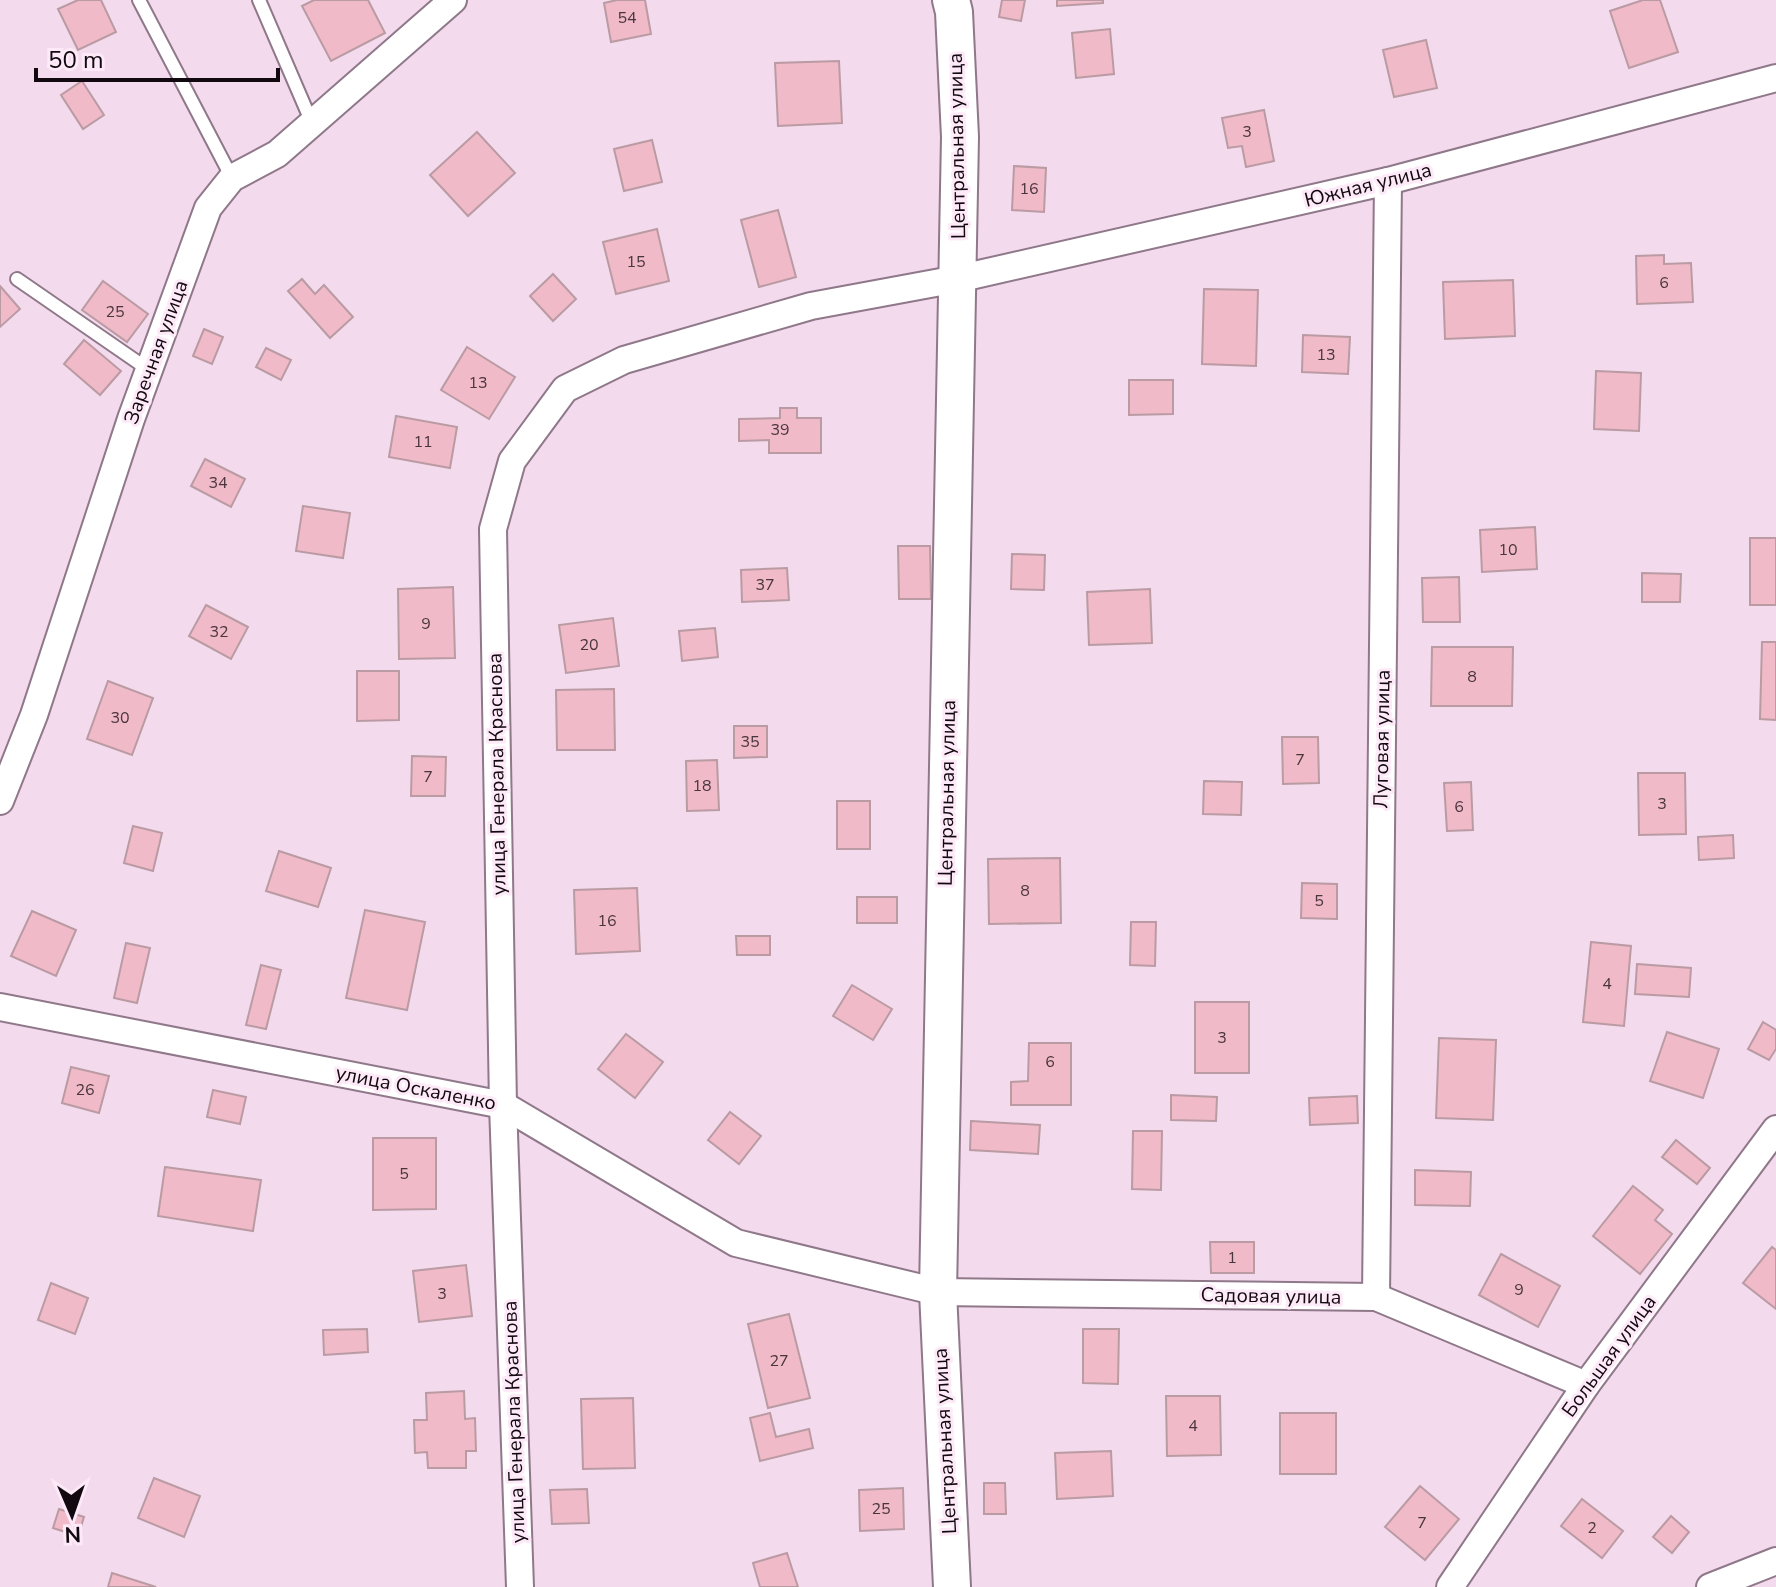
<svg xmlns="http://www.w3.org/2000/svg" width="1776" height="1587" viewBox="0 0 1776 1587" font-family="'Nunito Sans',sans-serif">
	<style>
		.building { fill: #f0bac8; stroke: #ba9ba3; stroke-width: 2 }
		.lines { fill: none; stroke-linecap: round; stroke-linejoin: round }
		.lane-casing { stroke: #8f7889; stroke-width: 16 }
		.street-casing { stroke: #8f7889; stroke-width: 30 }
		.secondary-casing { stroke: #8f7889; stroke-width: 40 }
		.lane { stroke: #fff; stroke-width: 12 }
		.street { stroke: #fff; stroke-width: 26 }
		.secondary { stroke: #fff; stroke-width: 36 }
		.labels { text-anchor: middle; dominant-baseline: central; stroke-width: 6; stroke-linejoin: round; paint-order: stroke }
		.number-label { font-size: 16px; fill: #49353d }
		.street-label { font-size: 20px; fill: #11090f; stroke: #fde9f8 }
	</style>
	<rect width="100%" height="100%" fill="#f3daed"/>
	<g class="building">
		<polygon points="78,0 101,0 116,32 78,50 58,9"/>
		<polygon points="314,0 368,0 385,33 331,61 302,6"/>
		<polygon points="617,0 645,0 651,34 611,42 604,3"/>
		<polygon points="1002,0 1025,0 1021,21 999,17"/>
		<polygon points="1057,0 1103,0 1103,3 1057,6"/>
		<polygon points="1643,0 1660,0 1678,52 1629,68 1610,11"/>
		<polygon points="1110,29 1114,74 1076,78 1072,33"/>
		<polygon points="1426,40 1437,88 1394,97 1383,50"/>
		<polygon points="839,61 842,123 778,126 775,63"/>
		<polygon points="82,81 104,115 83,129 61,95"/>
		<polygon points="1264,110 1274,161 1246,167 1242,146 1228,148 1222,118"/>
		<polygon points="477,132 515,173 468,216 430,175"/>
		<polygon points="652,140 662,182 624,191 614,149"/>
		<polygon points="1014,166 1046,168 1044,212 1012,210"/>
		<polygon points="778,210 796,277 759,287 741,220"/>
		<polygon points="657,229 669,281 616,294 603,242"/>
		<polygon points="1664,255 1664,264 1691,263 1693,302 1637,304 1636,256"/>
		<polygon points="553,274 576,299 553,321 530,296"/>
		<polygon points="302,279 315,294 324,285 353,317 330,338 288,291"/>
		<polygon points="1513,280 1515,336 1445,339 1443,282"/>
		<polygon points="103,281 148,314 127,342 82,310"/>
		<polygon points="0,286 20,309 0,327"/>
		<polygon points="1204,289 1258,290 1256,366 1202,364"/>
		<polygon points="204,329 223,337 212,364 193,356"/>
		<polygon points="1303,335 1350,337 1348,374 1302,372"/>
		<polygon points="84,340 121,371 100,395 64,364"/>
		<polygon points="467,347 515,377 489,419 441,390"/>
		<polygon points="266,348 291,360 281,380 256,367"/>
		<polygon points="1596,371 1641,373 1639,431 1594,429"/>
		<polygon points="1129,380 1173,380 1173,414 1129,415"/>
		<polygon points="780,408 797,408 797,418 821,418 821,453 769,453 769,440 739,441 739,419 780,418"/>
		<polygon points="396,416 457,427 450,468 389,457"/>
		<polygon points="205,459 245,479 231,507 191,486"/>
		<polygon points="303,506 350,513 343,558 296,551"/>
		<polygon points="1535,527 1537,569 1482,572 1480,530"/>
		<rect x="1750" y="538" width="26" height="67"/>
		<polygon points="898,546 930,546 931,599 899,599"/>
		<polygon points="1012,554 1045,555 1044,590 1011,589"/>
		<polygon points="787,568 789,600 742,602 741,570"/>
		<polygon points="1642,573 1681,574 1680,602 1642,602"/>
		<polygon points="1459,577 1460,622 1423,622 1422,578"/>
		<polygon points="453,587 455,658 399,659 398,589"/>
		<polygon points="1150,589 1152,643 1089,645 1087,592"/>
		<polygon points="206,605 248,627 231,659 189,636"/>
		<polygon points="613,618 619,666 566,673 559,625"/>
		<polygon points="715,628 718,657 682,661 679,631"/>
		<polygon points="1762,642 1776,642 1776,720 1760,719"/>
		<polygon points="1432,647 1513,647 1512,706 1431,706"/>
		<polygon points="357,671 399,671 399,720 357,721"/>
		<polygon points="108,681 153,698 132,755 87,739"/>
		<polygon points="614,689 615,750 557,750 556,690"/>
		<polygon points="734,726 767,726 767,757 734,758"/>
		<polygon points="1282,737 1318,737 1319,783 1283,784"/>
		<polygon points="412,756 446,757 445,796 411,796"/>
		<polygon points="717,760 719,810 687,811 686,761"/>
		<polygon points="1638,773 1685,773 1686,834 1639,835"/>
		<polygon points="1204,781 1242,782 1241,815 1203,814"/>
		<polygon points="1471,782 1473,830 1447,831 1444,783"/>
		<rect x="837" y="801" width="33" height="48"/>
		<polygon points="133,826 162,833 153,871 124,863"/>
		<polygon points="1733,835 1734,858 1699,860 1698,837"/>
		<polygon points="279,851 331,868 318,907 266,891"/>
		<polygon points="1060,858 1061,923 989,924 988,859"/>
		<polygon points="1302,883 1337,884 1337,919 1301,918"/>
		<polygon points="637,888 640,951 576,954 574,890"/>
		<rect x="857" y="897" width="40" height="26"/>
		<polygon points="365,910 425,922 407,1010 346,998"/>
		<polygon points="32,911 76,930 56,976 11,956"/>
		<polygon points="1131,922 1156,922 1155,966 1130,965"/>
		<polygon points="736,936 770,936 770,955 737,955"/>
		<polygon points="1591,942 1631,946 1624,1026 1583,1022"/>
		<polygon points="126,943 150,948 137,1003 114,998"/>
		<polygon points="1637,964 1691,968 1689,997 1635,994"/>
		<polygon points="261,965 281,970 266,1029 246,1025"/>
		<polygon points="852,985 892,1009 873,1040 833,1016"/>
		<rect x="1195" y="1002" width="54" height="71"/>
		<polygon points="1763,1022 1776,1030 1776,1049 1769,1060 1748,1049"/>
		<polygon points="1667,1032 1719,1049 1703,1098 1650,1081"/>
		<polygon points="626,1034 663,1062 635,1098 598,1069"/>
		<polygon points="1439,1038 1496,1040 1493,1120 1436,1118"/>
		<polygon points="1029,1043 1071,1043 1071,1105 1011,1105 1011,1082 1028,1081"/>
		<polygon points="71,1067 109,1076 99,1113 62,1103"/>
		<polygon points="213,1090 246,1097 240,1124 207,1117"/>
		<polygon points="1171,1095 1217,1097 1216,1121 1171,1120"/>
		<polygon points="1357,1096 1358,1123 1310,1125 1309,1098"/>
		<polygon points="730,1112 761,1136 739,1164 708,1140"/>
		<polygon points="971,1121 1040,1125 1038,1154 970,1150"/>
		<polygon points="1133,1131 1162,1131 1161,1190 1132,1189"/>
		<polygon points="373,1138 436,1138 436,1209 373,1210"/>
		<polygon points="1676,1140 1710,1168 1697,1184 1662,1157"/>
		<polygon points="165,1167 261,1180 253,1231 158,1216"/>
		<polygon points="1415,1170 1471,1172 1470,1206 1415,1205"/>
		<polygon points="1633,1186 1663,1210 1655,1220 1672,1234 1640,1274 1593,1236"/>
		<polygon points="1210,1242 1254,1242 1254,1273 1211,1273"/>
		<polygon points="1772,1247 1776,1250 1776,1309 1743,1283"/>
		<polygon points="1501,1254 1560,1286 1538,1327 1479,1295"/>
		<polygon points="466,1265 472,1316 419,1322 413,1271"/>
		<polygon points="51,1283 88,1298 75,1334 38,1320"/>
		<polygon points="789,1314 810,1398 768,1408 748,1324"/>
		<polygon points="367,1329 368,1352 324,1355 323,1330"/>
		<polygon points="1083,1329 1119,1329 1118,1384 1083,1383"/>
		<polygon points="464,1391 465,1419 475,1418 476,1451 466,1451 466,1468 428,1468 427,1452 415,1453 414,1420 427,1420 426,1393"/>
		<polygon points="1166,1396 1220,1396 1221,1455 1167,1456"/>
		<polygon points="633,1398 635,1468 583,1469 581,1399"/>
		<polygon points="770,1413 776,1437 809,1429 813,1448 760,1461 750,1418"/>
		<rect x="1280" y="1413" width="56" height="61"/>
		<polygon points="1111,1451 1113,1496 1057,1499 1055,1453"/>
		<polygon points="154,1478 200,1496 184,1537 138,1518"/>
		<polygon points="984,1483 1005,1483 1006,1514 984,1514"/>
		<polygon points="1420,1486 1459,1519 1425,1560 1385,1527"/>
		<polygon points="903,1488 904,1529 860,1531 859,1490"/>
		<polygon points="587,1489 589,1523 552,1524 550,1490"/>
		<polygon points="1582,1499 1623,1531 1602,1558 1561,1526"/>
		<polygon points="59,1509 84,1517 78,1536 53,1528"/>
		<polygon points="1671,1516 1689,1532 1672,1553 1653,1537"/>
		<polygon points="787,1553 798,1587 760,1587 753,1563"/>
		<polygon points="112,1573 156,1587 108,1587"/>
	</g>
	<g class="lines">
		<defs>
			<g id="lane">
				<polyline points="139,0 232,178"/>
				<polyline points="259,0 312,123"/>
				<polyline points="17,279 149,370"/>
			</g>
			<g id="street">
				<polyline points="0,801 34,715 131,419 208,208 232,178 277,154 453,0"/>
				<polyline points="0,1007 503,1105 736,1243 938,1292 1376,1297 1586,1385"/>
				<polyline points="1376,1297 1388,181"/>
				<polyline points="520,1587 503,1105 493,529 512,461 565,389 624,360 811,306 957,279 1388,181 1776,78"/>
				<polyline points="1450,1587 1586,1385 1776,1129"/>
				<polyline points="1710,1587 1776,1561"/>
			</g>
			<polyline id="secondary" points="951,0 954,12 960,137 938,1292 952,1587"/>
		</defs>
		<use href="#lane" class="lane-casing"/>
		<use href="#street" class="street-casing"/>
		<use href="#secondary" class="secondary-casing"/>
		<use href="#lane" class="lane"/>
		<use href="#street" class="street"/>
		<use href="#secondary" class="secondary"/>
	</g>
	<g class="labels">
		<g class="number-label">
			<text x="627" y="18">54</text>
			<text x="1247" y="132">3</text>
			<text x="1029" y="189">16</text>
			<text x="636" y="262">15</text>
			<text x="1664" y="283">6</text>
			<text x="115" y="312">25</text>
			<text x="1326" y="355">13</text>
			<text x="478" y="383">13</text>
			<text x="780" y="430">39</text>
			<text x="423" y="442">11</text>
			<text x="218" y="483">34</text>
			<text x="1508" y="550">10</text>
			<text x="765" y="585">37</text>
			<text x="426" y="624">9</text>
			<text x="219" y="632">32</text>
			<text x="589" y="645">20</text>
			<text x="1472" y="677">8</text>
			<text x="120" y="718">30</text>
			<text x="750" y="742">35</text>
			<text x="1300" y="760">7</text>
			<text x="428" y="777">7</text>
			<text x="702" y="786">18</text>
			<text x="1662" y="804">3</text>
			<text x="1459" y="807">6</text>
			<text x="1025" y="891">8</text>
			<text x="1319" y="901">5</text>
			<text x="607" y="921">16</text>
			<text x="1607" y="984">4</text>
			<text x="1222" y="1038">3</text>
			<text x="1050" y="1062">6</text>
			<text x="85" y="1090">26</text>
			<text x="404" y="1174">5</text>
			<text x="1232" y="1258">1</text>
			<text x="1519" y="1290">9</text>
			<text x="442" y="1294">3</text>
			<text x="779" y="1361">27</text>
			<text x="1193" y="1426">4</text>
			<text x="881" y="1509">25</text>
			<text x="1422" y="1523">7</text>
			<text x="1592" y="1528">2</text>
		</g>
		<g class="street-label">
			<text transform="translate(957 146) rotate(-91)">Центральная улица</text>
			<text transform="translate(1368 185) rotate(-14)">Южная улица</text>
			<text transform="translate(156 352) rotate(-70)">Заречная улица</text>
			<text transform="translate(1382 739) rotate(-89)">Луговая улица</text>
			<text transform="translate(497 774) rotate(-91)">улица Генерала Краснова</text>
			<text transform="translate(947 793) rotate(-89)">Центральная улица</text>
			<text transform="translate(416 1088) rotate(11)">улица Оскаленко</text>
			<text transform="translate(1271 1296) rotate(1)">Садовая улица</text>
			<text transform="translate(1609 1356) rotate(-54)">Большая улица</text>
			<text transform="translate(514 1422) rotate(-92)">улица Генерала Краснова</text>
			<text transform="translate(945 1441) rotate(-93)">Центральная улица</text>
		</g>
	</g>
	<g transform="translate(72 1515) rotate(178)" stroke="#fde9f8" stroke-width="6" paint-order="stroke">
	<path d="M0-6L14 30L0 20L-14 30Z" fill="#11090f"/>
	<text y="-12" font-size="22" font-weight="bold" text-anchor="middle" fill="#11090f">N</text>
	</g>
	<path d="M36 68v12h242v-12" fill="none" stroke="#11090f" stroke-width="4"/>
	<text x="48" y="68" font-size="24" fill="#11090f" stroke="#fde9f8" stroke-width="6" paint-order="stroke">50 m</text>
</svg>
